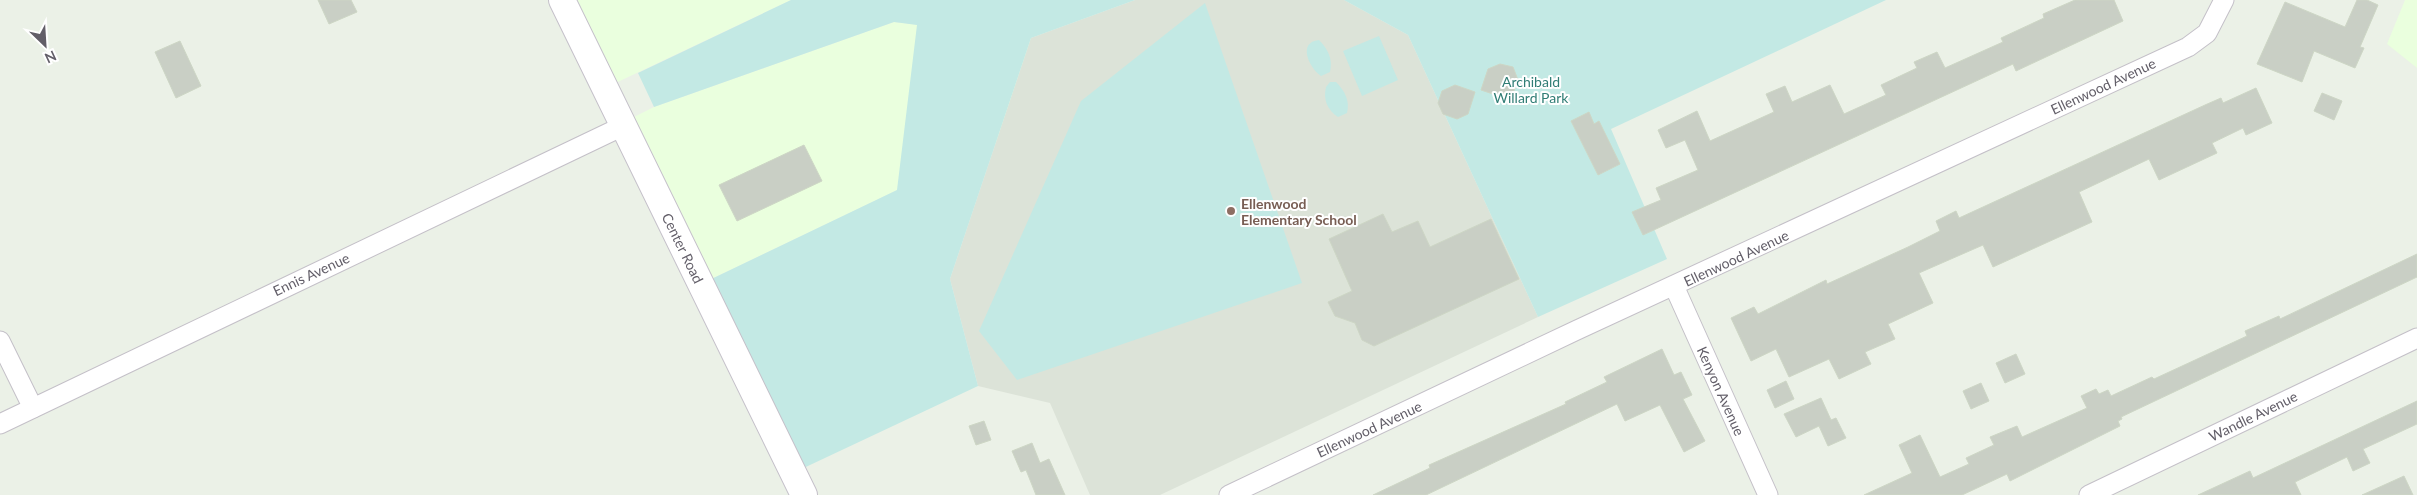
<svg xmlns="http://www.w3.org/2000/svg" width="2417" height="495" viewBox="0 0 2417 495" font-family="Lato,sans-serif">
	<style>
		.commercial { fill: #eaffde }
		.education { fill: #dce3d8 }
		.green { fill: #c3e9e4 }
		.building { fill: #c9cfc5; stroke: #cdd6c5 }
		.lines { fill: none; stroke-linecap: round; stroke-linejoin: round }
		.street-casing { stroke: #c4c0c8; stroke-width: 21 }
		.secondary-casing { stroke: #c5c1ca; stroke-width: 28 }
		.street { stroke: #fff; stroke-width: 19 }
		.secondary { stroke: #fff; stroke-width: 26 }
		.education-dot { fill: #8d6e63; stroke: #fff; stroke-width: 2 }
		.labels { text-anchor: middle; dominant-baseline: central; stroke-width: 4; stroke-linejoin: round; paint-order: stroke }
		.park-label { font-size: 14px; fill: #307d75; stroke: #fff }
		.street-label { font-size: 14px; fill: #625e68; stroke: #fff }
		.education-label { font-size: 14px; font-weight: bold; fill: #785e54; stroke: #fff; text-anchor: start }
	</style>
	<rect width="100%" height="100%" fill="#ebf1e7"/>
	<g class="commercial">
		<polygon points="562,0 791,0 605,88"/>
		<polygon points="2405,0 2417,0 2417,68 2387,44"/>
		<polygon points="894,22 1031,38 996,143 701,284 622,123 654,107"/>
	</g>
	<polygon class="education" points="1135,0 1344,0 1408,35 1538,317 1160,495 1090,495 1050,403 978,386 950,279 1031,38"/>
	<g class="green">
		<polygon points="791,0 1135,0 1031,38 950,279 978,386 793,473 701,284 897,190 917,25 894,22 654,107 638,73"/>
		<polygon points="1344,0 1886,0 1611,129 1667,259 1538,317 1408,35"/>
		<polygon points="1205,3 1302,283 1017,380 979,331 1081,101"/>
		<polygon points="1379,36 1398,80 1362,96 1343,51"/>
		<path d="M1319,40C1328,49 1333,59 1330,72L1321,76C1309,68 1297,42 1319,40Z"/>
		<path d="M1330,82H1336C1345,91 1350,101 1347,113L1338,117C1327,110 1323,99 1326,87Z"/>
	</g>
	<g class="building">
		<polygon points="318,0 351,0 357,12 329,24"/>
		<polygon points="2075,0 2114,0 2123,21 2016,71 2013,64 1643,235 1632,212 1661,200 1656,188 1698,170 1685,140 1666,148 1658,130 1697,111 1710,141 1774,112 1766,94 1785,86 1792,102 1830,85 1844,114 1886,95 1881,85 1917,68 1914,62 1937,52 1945,68 2003,42 2001,38 2044,18 2043,14"/>
		<polygon points="2357,0 2367,0 2378,5 2360,47 2364,48 2355,68 2314,51 2302,82 2257,64 2285,2 2345,27"/>
		<polygon points="180,41 201,86 176,98 155,52"/>
		<polygon points="1500,64 1513,67 1518,80 1514,91 1502,97 1481,90 1488,69"/>
		<polygon points="1455,85 1475,92 1468,114 1457,119 1443,114 1438,103 1442,91"/>
		<polygon points="2256,88 2272,123 2246,135 2243,128 2212,143 2217,153 2159,180 2149,159 2079,192 2092,222 1993,267 1983,245 1919,273 1933,303 1888,324 1895,339 1865,352 1871,364 1839,379 1829,359 1789,377 1776,349 1751,361 1731,318 1754,307 1758,314 1826,280 1827,284 1908,247 1940,231 1936,221 1956,211 1959,218 2205,105 2221,98 2223,103"/>
		<polygon points="2322,93 2342,101 2334,120 2314,111"/>
		<polygon points="1589,112 1594,124 1599,121 1620,164 1598,175 1571,121"/>
		<polygon points="804,145 822,181 737,221 719,185"/>
		<polygon points="1383,214 1392,232 1418,221 1430,247 1491,219 1519,279 1374,346 1362,340 1355,323 1335,316 1328,302 1352,291 1329,239"/>
		<polygon points="2417,254 2417,277 2121,417 2122,419 2118,421 2120,426 2010,481 2007,474 1962,495 1864,495 1912,473 1899,445 1920,435 1940,477 1969,464 1966,458 1994,445 1990,437 2017,426 2022,437 2087,408 2081,396 2096,389 2099,394 2108,390 2111,396 2152,377 2154,379 2247,336 2245,331 2279,316 2280,319"/>
		<polygon points="1662,349 1674,375 1681,372 1692,395 1683,399 1705,441 1684,452 1660,405 1625,421 1617,404 1426,495 1373,495 1430,468 1429,465 1566,404 1565,402 1607,382 1604,377"/>
		<polygon points="2016,354 2025,374 2005,383 1996,363"/>
		<polygon points="1786,381 1794,399 1775,408 1767,390"/>
		<polygon points="1981,383 1989,401 1971,409 1963,391"/>
		<polygon points="1821,398 1831,420 1836,418 1846,438 1828,446 1819,426 1796,437 1784,414"/>
		<polygon points="2417,401 2417,424 2363,449 2370,463 2353,471 2347,457 2295,482 2301,495 2198,495 2250,471 2253,478"/>
		<polygon points="984,421 991,440 976,445 969,426"/>
		<polygon points="1032,443 1040,463 1049,459 1065,495 1036,495 1026,470 1021,472 1012,451"/>
		<polygon points="2404,476 2413,495 2362,495"/>
	</g>
	<g class="lines">
		<defs>
			<g id="street">
				<polyline points="1674,286 1768,495"/>
				<polyline points="0,341 33,408"/>
				<polyline points="0,424 623,126"/>
				<polyline points="1229,495 1577,330 2188,47 2207,33 2224,0"/>
				<polyline points="2089,495 2417,338"/>
			</g>
			<polyline id="secondary" points="562,0 804,495"/>
		</defs>
		<use href="#street" class="street-casing"/>
		<use href="#secondary" class="secondary-casing"/>
		<use href="#street" class="street"/>
		<use href="#secondary" class="secondary"/>
	</g>
	<circle class="education-dot" cx="1231" cy="211" r="5"/>
	<g class="labels">
		<g class="park-label">
			<text x="1531" y="81">Archibald<tspan x="1531" dy="16">Willard Park</tspan></text>
		</g>
		<g class="street-label">
			<text transform="translate(2103 86) rotate(-25)">Ellenwood Avenue</text>
			<text transform="translate(683 248) rotate(64)">Center Road</text>
			<text transform="translate(1736 258) rotate(-25)">Ellenwood Avenue</text>
			<text transform="translate(311 274) rotate(-25)">Ennis Avenue</text>
			<text transform="translate(1721 391) rotate(66)">Kenyon Avenue</text>
			<text transform="translate(2253 416) rotate(-26)">Wandle Avenue</text>
			<text transform="translate(1369 429) rotate(-25)">Ellenwood Avenue</text>
		</g>
		<g class="education-label">
			<text x="1241" y="203">Ellenwood<tspan x="1241" dy="16">Elementary School</tspan></text>
		</g>
	</g>
	<g transform="translate(45 45) rotate(155)" stroke="#ffffff" stroke-width="4" paint-order="stroke">
	<path d="M0-4L9 19L0 12L-9 19Z" fill="#625e68"/>
	<text y="-8" font-size="14" font-weight="bold" text-anchor="middle" fill="#625e68">N</text>
	</g>
</svg>
